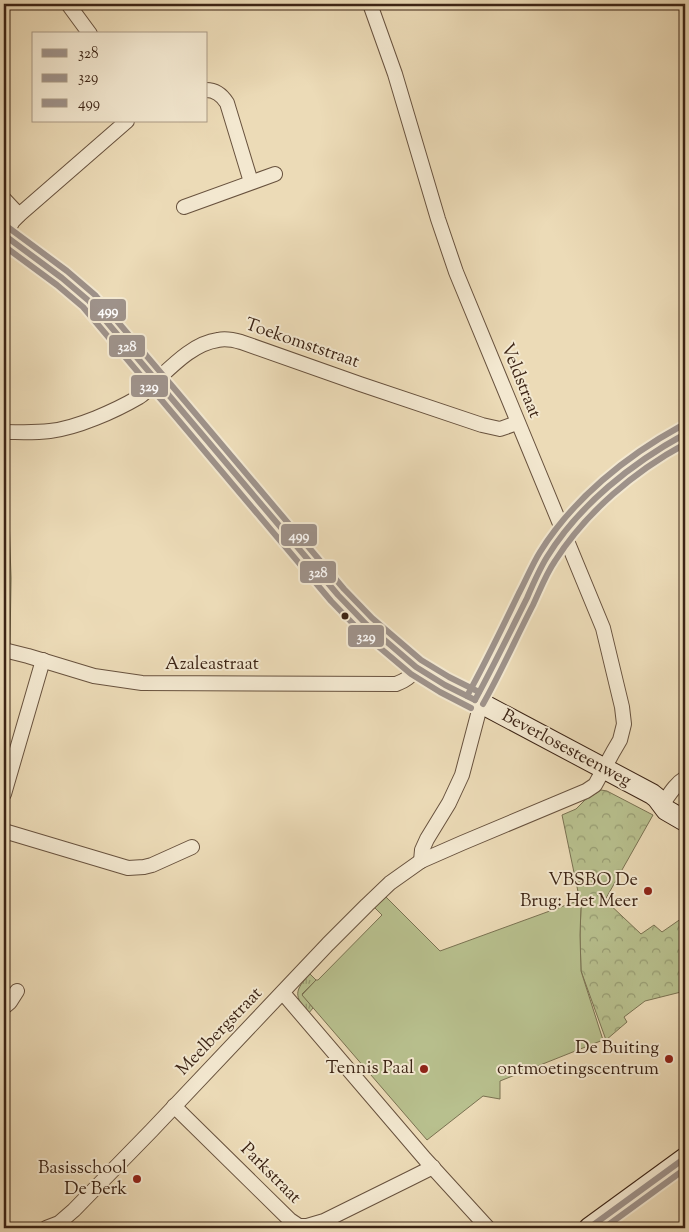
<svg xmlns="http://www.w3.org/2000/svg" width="689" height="1232" viewBox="0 0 689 1232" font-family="'Sorts Mill Goudy',serif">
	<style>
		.grass { fill: url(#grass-tufts); stroke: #7a7252 }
		.forest { fill: url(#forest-firs); stroke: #7a7252 }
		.park { fill: url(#park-crowns); stroke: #7a7252 }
		.garden { fill: #b8c08e; stroke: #7a7252 }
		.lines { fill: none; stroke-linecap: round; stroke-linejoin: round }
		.street-casing { stroke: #68523e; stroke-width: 16 }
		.secondary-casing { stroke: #3c2415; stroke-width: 22 }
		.street { stroke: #f3e8d0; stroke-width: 14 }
		.secondary { stroke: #f3e8d0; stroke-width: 20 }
		.bus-1-casing { stroke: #f3e8d0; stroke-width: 10 }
		.bus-2-casing { stroke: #f3e8d0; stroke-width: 10 }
		.bus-3-casing { stroke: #f3e8d0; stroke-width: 10 }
		.bus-1 { stroke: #9e928a; stroke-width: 6 }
		.bus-2 { stroke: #9e928a; stroke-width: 6 }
		.bus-3 { stroke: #9e928a; stroke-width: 6 }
		.bus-dot { fill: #3c2415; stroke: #f3e8d0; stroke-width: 2 }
		.poi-dot { fill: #8f2418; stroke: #f3e8d0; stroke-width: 2 }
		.labels { text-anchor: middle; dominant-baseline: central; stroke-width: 4; stroke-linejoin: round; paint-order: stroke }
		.street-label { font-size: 18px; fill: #3c2415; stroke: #f3e8d0 }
		.poi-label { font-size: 18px; fill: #3c2415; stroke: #f3e8d0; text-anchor: end }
		.line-badge { stroke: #f3e8d0; stroke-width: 2 }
		.badge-label { font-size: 14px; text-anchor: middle; font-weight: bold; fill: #fff }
	</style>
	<defs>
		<pattern id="grass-tufts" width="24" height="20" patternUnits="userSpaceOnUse" patternTransform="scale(1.25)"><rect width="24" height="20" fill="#b8c08e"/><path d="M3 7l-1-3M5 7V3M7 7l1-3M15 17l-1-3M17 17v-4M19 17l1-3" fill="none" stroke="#979c73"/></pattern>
		<pattern id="forest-firs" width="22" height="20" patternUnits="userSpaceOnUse" patternTransform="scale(1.25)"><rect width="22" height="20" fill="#b8c08e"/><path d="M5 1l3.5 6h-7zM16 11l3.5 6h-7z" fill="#979c73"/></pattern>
		<pattern id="park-crowns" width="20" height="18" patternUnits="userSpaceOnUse" patternTransform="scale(1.25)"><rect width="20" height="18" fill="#b8c08e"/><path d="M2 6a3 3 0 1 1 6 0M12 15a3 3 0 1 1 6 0" fill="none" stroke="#979c73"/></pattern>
	</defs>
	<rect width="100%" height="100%" fill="#ecdbb7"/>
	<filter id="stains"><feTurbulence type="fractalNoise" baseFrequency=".004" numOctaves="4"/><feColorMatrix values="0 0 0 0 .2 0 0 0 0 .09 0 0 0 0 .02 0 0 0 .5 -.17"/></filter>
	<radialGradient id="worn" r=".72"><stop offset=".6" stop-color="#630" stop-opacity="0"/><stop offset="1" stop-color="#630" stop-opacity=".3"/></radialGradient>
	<path class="grass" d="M310,974L316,980L302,994L313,1008L308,1014C294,995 294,991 310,974Z"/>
	<polygon class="forest" points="4,514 9,515 11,578 10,647 4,645"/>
	<polygon class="park" points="601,790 607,791 653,815 605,900 641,934 654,925 662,932 685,916 685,991 645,1001 624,1017 627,1022 606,1040 581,971 580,935 581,906 562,815 576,809 585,800"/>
	<polygon class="garden" points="385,896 440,951 580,900 581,906 580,935 581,971 603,1040 500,1081 500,1099 483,1096 427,1140 302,995 316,980 318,980 382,915 374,907"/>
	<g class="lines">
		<defs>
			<g id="street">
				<polyline points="68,4 90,34"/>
				<path d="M206,90C216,90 222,95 227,103L251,182"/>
				<polyline points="4,199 19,215"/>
				<polyline points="184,207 275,174"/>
				<polyline points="5,235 13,221 19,215 127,121"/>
				<path d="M4,432C19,432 34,433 50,431C77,428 115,411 139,397C147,392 152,385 158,379C175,363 195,343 218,340C226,338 234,340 241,342L360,384L482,425L500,429L517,423"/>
				<path d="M4,650L28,656L94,676L142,683L396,684C406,680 411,677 416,667"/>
				<path d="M475,700L486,680C500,652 514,623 528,595C535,581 541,566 549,554C575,511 640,456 685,434"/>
				<polyline points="4,794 43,660"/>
				<path d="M662,805C669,795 675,784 685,778"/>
				<polyline points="4,831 128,868 144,867 152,865 192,847"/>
				<polyline points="421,861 422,850 427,839 449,803 462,775 481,703"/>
				<polyline points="283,993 425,1159 488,1228"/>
				<polyline points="4,1007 10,1002 17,991"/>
				<polyline points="174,1106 290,1220 299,1226 307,1226 324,1221 409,1179 433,1167"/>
				<polyline points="46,1228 59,1223 74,1210 152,1130 328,944 367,905 390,883 421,861 462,843 586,791 595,785 613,752 620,740 624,724 622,707 603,628 456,272 438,219 395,74 370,4"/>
			</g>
			<g id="secondary">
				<polyline points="4,235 62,278 89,301 338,595 366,624 416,667 445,685 475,700 652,794 657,798 666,810 685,821"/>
				<polyline points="589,1228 685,1158"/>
			</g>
		</defs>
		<use href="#street" class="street-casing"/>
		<use href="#secondary" class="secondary-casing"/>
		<use href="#street" class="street"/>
		<use href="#secondary" class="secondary"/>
		<defs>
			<g id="bus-1">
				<polyline points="4,235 62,278 89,301 338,595 366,624 416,667 445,685 475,700"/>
				<path d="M475,700C493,667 510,632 527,598C533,584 539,570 547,557C579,505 632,463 685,434"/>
				<polyline points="589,1228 685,1158"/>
			</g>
			<g id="bus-2">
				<polyline points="4,246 57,285 83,307 331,601 360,631 411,674 440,692 471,708"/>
				<path d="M483,704C501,672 516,638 533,605C540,590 546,574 555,561C586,512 635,471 685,444"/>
				<polyline points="604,1228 685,1169"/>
			</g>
			<g id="bus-3">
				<polyline points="9,228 67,271 95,295 344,589 372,618 421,660 449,677 479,692"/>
				<path d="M467,696C486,662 502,628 519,593C526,580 532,565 540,552C573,499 626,456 681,426"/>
			</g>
		</defs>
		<use href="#bus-1" class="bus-1-casing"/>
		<use href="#bus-2" class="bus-2-casing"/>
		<use href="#bus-3" class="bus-3-casing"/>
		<use href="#bus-1" class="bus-1"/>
		<use href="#bus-2" class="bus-2"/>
		<use href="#bus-3" class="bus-3"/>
	</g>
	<circle class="bus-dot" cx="345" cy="616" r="4.5"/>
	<g class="poi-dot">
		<circle cx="648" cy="891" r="5"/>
		<circle cx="669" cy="1059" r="5"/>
		<circle cx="424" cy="1069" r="5"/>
		<circle cx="137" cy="1179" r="5"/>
	</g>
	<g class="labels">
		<g class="street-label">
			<text transform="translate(302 344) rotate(19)">Toekomststraat</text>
			<text transform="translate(520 381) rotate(68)">Veldstraat</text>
			<text x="212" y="665">Azaleastraat</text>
			<text transform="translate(566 749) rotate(28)">Beverlosesteenweg</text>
			<text transform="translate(220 1032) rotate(-46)">Meelbergstraat</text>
			<text transform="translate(270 1174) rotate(45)">Parkstraat</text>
		</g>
		<g class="poi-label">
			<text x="638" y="881">VBSBO De<tspan x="638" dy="21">Brug: Het Meer</tspan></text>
			<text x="659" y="1049">De Buiting<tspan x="659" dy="21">ontmoetingscentrum</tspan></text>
			<text x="414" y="1069">Tennis Paal</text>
			<text x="127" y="1169">Basisschool<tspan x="127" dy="21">De Berk</tspan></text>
		</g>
	</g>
	<g class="line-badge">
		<rect x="89" y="298" width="38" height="24" rx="5" fill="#9e928a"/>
		<rect x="108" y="334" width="38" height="24" rx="5" fill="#9e928a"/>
		<rect x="130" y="374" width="39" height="24" rx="5" fill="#9e928a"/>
		<rect x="280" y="523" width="38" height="24" rx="5" fill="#9e928a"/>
		<rect x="299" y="560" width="38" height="24" rx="5" fill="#9e928a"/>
		<rect x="347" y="624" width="38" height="24" rx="5" fill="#9e928a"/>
	</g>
	<g class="badge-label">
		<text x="108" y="315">499</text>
		<text x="127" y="351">328</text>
		<text x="149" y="391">329</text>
		<text x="299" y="540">499</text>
		<text x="318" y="577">328</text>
		<text x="366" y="641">329</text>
	</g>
	<rect width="689" height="1232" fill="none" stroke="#ecdbb7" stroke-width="20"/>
	<rect x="5" y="5" width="679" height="1222" fill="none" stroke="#3c2415" stroke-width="2.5"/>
	<rect x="10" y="10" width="669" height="1212" fill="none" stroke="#3c2415"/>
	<rect x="32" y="32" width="175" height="90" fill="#f3e8d0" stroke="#aa9a85"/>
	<rect x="42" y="49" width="25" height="8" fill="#9e928a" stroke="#aa9a85"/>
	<text x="78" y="58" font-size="15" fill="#3c2415">328</text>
	<rect x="42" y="74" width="25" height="8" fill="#9e928a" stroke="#aa9a85"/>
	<text x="78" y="82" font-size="15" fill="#3c2415">329</text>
	<rect x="42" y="99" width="25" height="8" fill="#9e928a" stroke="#aa9a85"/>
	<text x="78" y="108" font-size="15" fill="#3c2415">499</text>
	<rect width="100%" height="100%" filter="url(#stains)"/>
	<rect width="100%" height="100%" fill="url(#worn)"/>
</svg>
